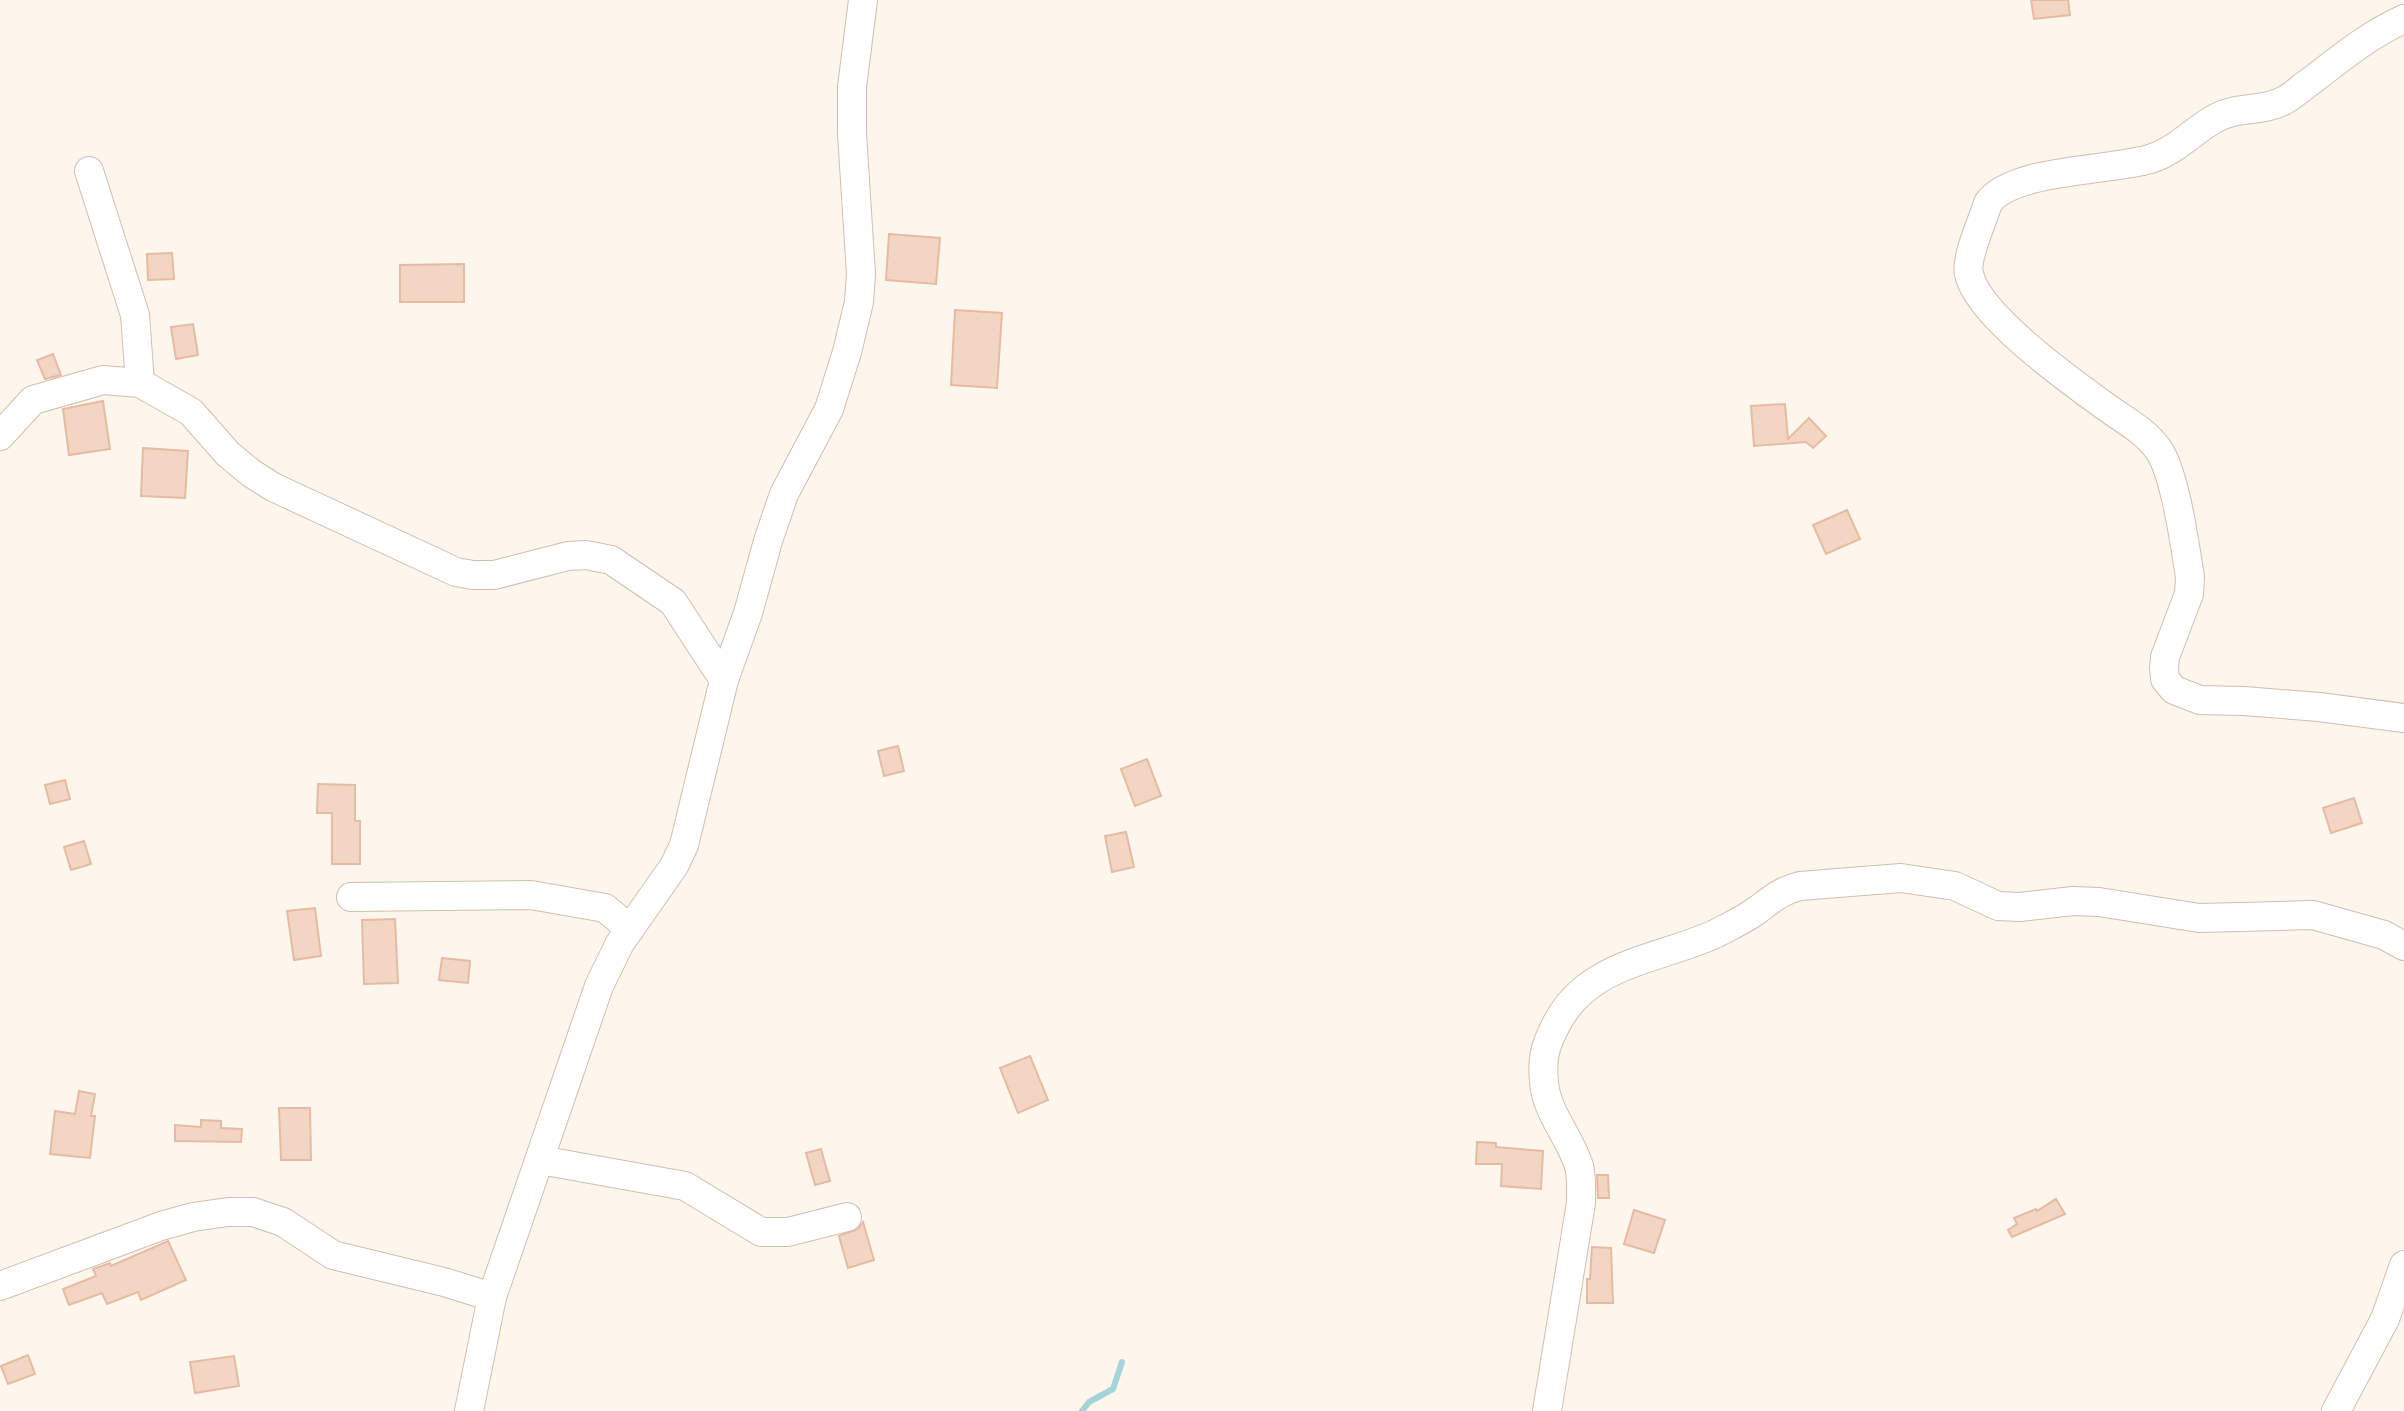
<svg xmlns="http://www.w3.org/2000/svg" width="2404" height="1411" viewBox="0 0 2404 1411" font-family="Helvetica,sans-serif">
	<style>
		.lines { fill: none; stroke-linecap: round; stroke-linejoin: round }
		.stream { stroke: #a5d3da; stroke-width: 6 }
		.building { fill: #f3d5c3; stroke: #e6bba3; stroke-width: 2 }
		.minor-casing { stroke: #d1beb0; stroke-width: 30 }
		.minor { stroke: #fff; stroke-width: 28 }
	</style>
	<rect width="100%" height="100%" fill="#fdf6ec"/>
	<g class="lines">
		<polyline class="stream" points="1082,1411 1089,1402 1113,1389 1122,1362"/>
	</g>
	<g class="building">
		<polygon points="2031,0 2068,0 2070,15 2034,19"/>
		<polygon points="889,234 940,238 936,284 886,280"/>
		<polygon points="172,253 174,279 148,280 147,254"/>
		<polygon points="464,264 464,302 400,302 400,265"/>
		<polygon points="955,310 1002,313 997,388 951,385"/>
		<polygon points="193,324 198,355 176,359 171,327"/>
		<polygon points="53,354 61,375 45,379 37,360"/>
		<polygon points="103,401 110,449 69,455 63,409"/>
		<polygon points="1785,404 1788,439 1809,418 1826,436 1813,448 1806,442 1754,446 1751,406"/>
		<polygon points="143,448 188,451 185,498 141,496"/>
		<polygon points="1847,510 1860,539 1826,554 1813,525"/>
		<polygon points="898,746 904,771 884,776 878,751"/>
		<polygon points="1147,759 1161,796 1135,806 1121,769"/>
		<polygon points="65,780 70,799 50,804 45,785"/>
		<polygon points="318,784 355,785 355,821 360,821 360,864 332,864 332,813 317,813"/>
		<polygon points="2354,798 2362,823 2331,833 2323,808"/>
		<polygon points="1126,832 1134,867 1112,872 1105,836"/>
		<polygon points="84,841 91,864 71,870 64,847"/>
		<polygon points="315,908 321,956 294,960 287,911"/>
		<polygon points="395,919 398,983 364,984 362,920"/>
		<polygon points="442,958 470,961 468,983 439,980"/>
		<polygon points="1030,1056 1048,1100 1018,1113 1000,1068"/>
		<polygon points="79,1091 95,1094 91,1116 95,1116 90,1158 50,1154 55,1111 75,1114"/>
		<polygon points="279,1108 310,1108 311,1160 281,1160"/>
		<polygon points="201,1120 221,1121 221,1128 242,1129 241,1142 175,1141 175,1125 201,1127"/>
		<polygon points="1477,1142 1496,1143 1496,1147 1543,1151 1541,1189 1501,1186 1502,1164 1476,1164"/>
		<polygon points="821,1149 830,1181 815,1185 806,1153"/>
		<polygon points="1597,1175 1608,1175 1609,1198 1598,1198"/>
		<polygon points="2056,1199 2065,1214 2012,1237 2008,1230 2017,1224 2014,1218 2036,1209 2037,1211"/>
		<polygon points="1634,1210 1665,1220 1654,1253 1624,1244"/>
		<polygon points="863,1222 874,1260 848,1268 839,1236 858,1229"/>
		<polygon points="168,1241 186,1280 141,1300 138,1292 107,1304 102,1293 69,1305 63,1289 96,1276 93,1269 110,1263 111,1266"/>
		<polygon points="1592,1247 1611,1248 1613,1303 1587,1303 1587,1279 1590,1279"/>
		<polygon points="28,1355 35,1374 8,1384 1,1366"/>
		<polygon points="234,1356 239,1386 195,1393 190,1362"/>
	</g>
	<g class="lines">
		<defs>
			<g id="minor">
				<path d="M2404,19C2370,34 2341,58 2311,81C2302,87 2294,95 2285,100C2264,112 2239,106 2218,117C2194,129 2177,151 2150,159C2109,171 2012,169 1988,203C1983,220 1965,258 1969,274C1978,316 2073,383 2109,409C2126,421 2146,432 2158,449C2175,472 2185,546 2190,577L2189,594L2165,657L2164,668L2165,679L2174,690L2200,700L2244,701L2319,707L2404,718"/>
				<polyline points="89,171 135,315 140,383"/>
				<polyline points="0,436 33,400 103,380 140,383 191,412 228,454 251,473 273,487 456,572 473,575 494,575 568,556 586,555 611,560 673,602 724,680"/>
				<polyline points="351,897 531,895 605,908 630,929"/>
				<polyline points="540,1160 685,1186 761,1232 788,1232 847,1217"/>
				<polyline points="0,1286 161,1226 193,1217 228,1212 253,1212 283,1222 333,1255 444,1282 492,1297"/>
				<polyline points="469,1411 492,1297 599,986 620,943 674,866 684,845 724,680 748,613 768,541 784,494 829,409 847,352 859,302 861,274 852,134 852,87 863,0"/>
				<path d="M1547,1411L1581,1203C1581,1190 1582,1178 1579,1166C1570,1137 1546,1112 1544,1082C1542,1061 1544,1049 1553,1031C1583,962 1657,961 1717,933C1728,927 1739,922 1750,915C1769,903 1776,892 1800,886L1901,878L1955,886L1998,906L2020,907L2073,901L2099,902L2199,918L2313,915L2384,935L2404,946"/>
				<polyline points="2336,1411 2385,1319 2404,1265"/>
			</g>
		</defs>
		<use href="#minor" class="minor-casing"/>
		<use href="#minor" class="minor"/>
	</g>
</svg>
